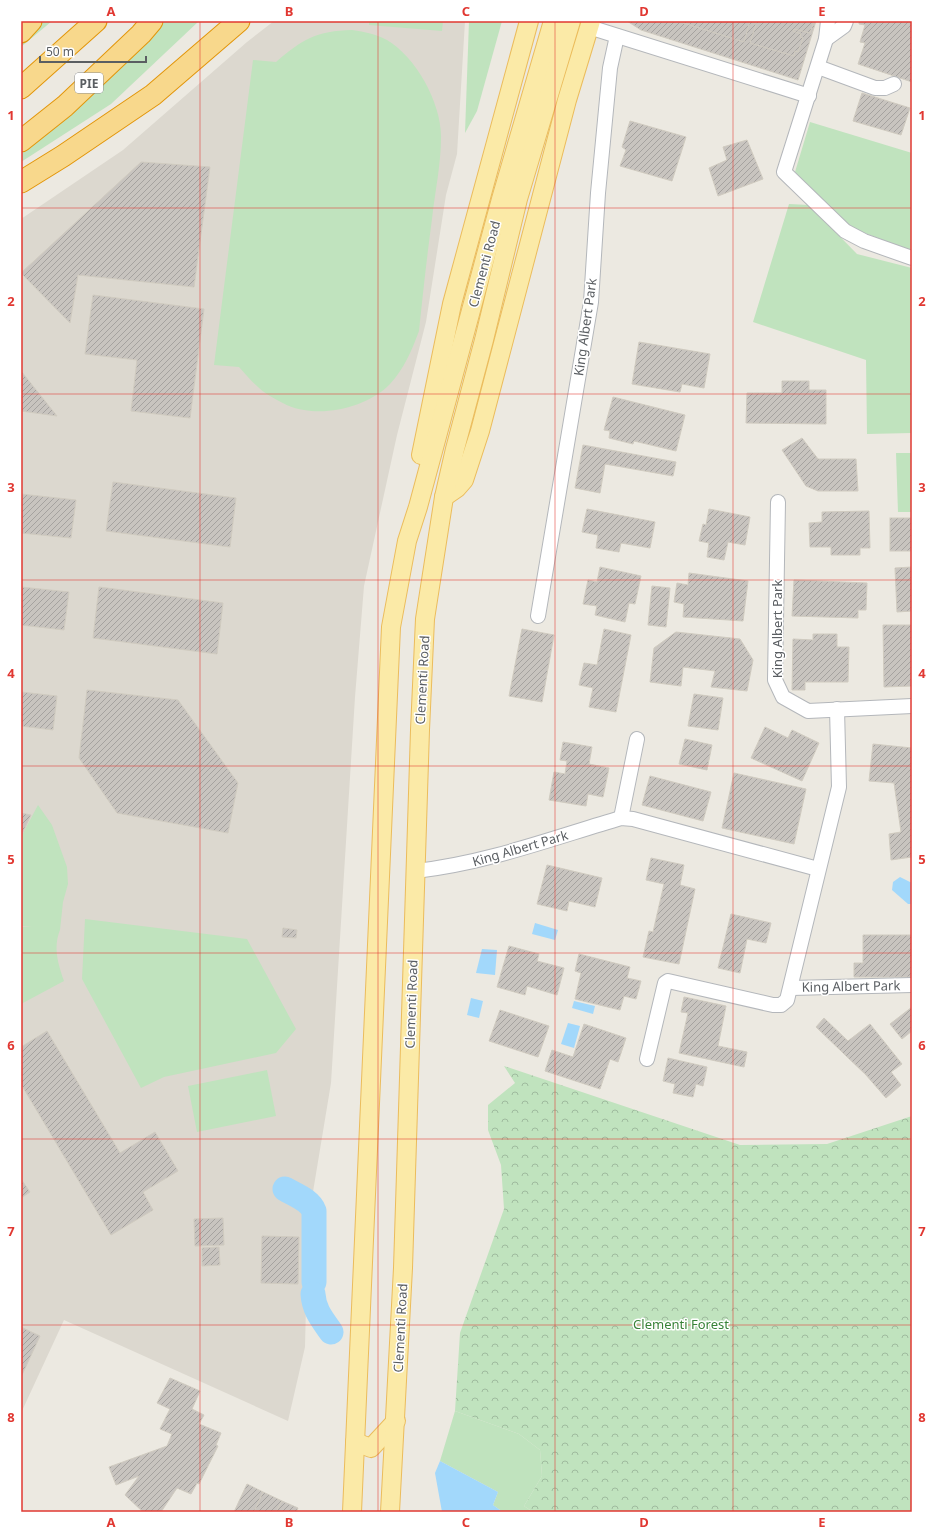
<svg xmlns="http://www.w3.org/2000/svg" width="933" height="1533" viewBox="0 0 933 1533" font-family="'Noto Sans',sans-serif">
	<style>
		.education { fill: #dcd8cf }
		.green { fill: #c0e3be }
		.forest { fill: url(#forest-crowns) }
		.water { fill: #a2d8fb }
		.lines { fill: none; stroke-linecap: round; stroke-linejoin: round }
		.river { stroke: #a2d8fb; stroke-width: 25 }
		.building { fill: url(#building-hatch); stroke: #d0cbc0 }
		.minor-casing { stroke: #b4b7bb; stroke-width: 16 }
		.major-casing { stroke: #ebbc5c; stroke-width: 20 }
		.highway-casing { stroke: #e3960a; stroke-width: 23 }
		.minor { stroke: #fff; stroke-width: 14 }
		.major { stroke: #fbeaa7; stroke-width: 18 }
		.highway { stroke: #f8d88c; stroke-width: 21 }
		.grid { fill: none; stroke: #e13832; stroke-width: 1; stroke-opacity: 0.55 }
		.labels { text-anchor: middle; dominant-baseline: central; stroke-width: 3; stroke-linejoin: round; paint-order: stroke }
		.shield { fill: #fff; stroke: #8c8e91; stroke-width: 1 }
		.shield-label { font-size: 12px; font-weight: bold; fill: #5a5e62 }
		.street-label { font-size: 13px; fill: #5a5e62; stroke: #fff }
		.park-label { font-size: 13px; fill: #388238; stroke: #fff }
		.neatline { fill: none; stroke: #e13832; stroke-width: 1.5 }
		.grid-label { font-size: 13px; text-anchor: middle; font-weight: bold; fill: #e13832 }
	</style>
	<defs>
		<pattern id="forest-crowns" width="20" height="18" patternUnits="userSpaceOnUse"><rect width="20" height="18" fill="#c0e3be"/><path d="M2 6a3 3 0 1 1 6 0M12 15a3 3 0 1 1 6 0" fill="none" stroke="#9fbb9e"/></pattern>
		<pattern id="building-hatch" width="6" height="6" patternUnits="userSpaceOnUse"><rect width="6" height="6" fill="#c8c4bf"/><path d="M-1 1l2-2M0 6l6-6M5 7l2-2" fill="none" stroke="#a5a29f"/></pattern>
	</defs>
	<rect width="100%" height="100%" fill="#ece9e1"/>
	<polygon class="education" points="274,21 465,21 457,154 446,195 426,322 397,435 364,586 355,697 331,1083 308,1222 305,1347 288,1421 64,1320 21,1413 21,219 123,150 247,42"/>
	<g class="green">
		<polygon points="41,21 52,21 21,47 21,42"/>
		<polygon points="145,21 199,21 111,104 21,162 21,154"/>
		<polygon points="369,21 443,21 442,31 369,25"/>
		<polygon points="469,21 502,21 477,111 465,133"/>
		<path d="M352,30C365,32 376,34 387,40C416,57 442,104 441,138C441,164 435,192 432,219C427,256 423,293 419,331C412,350 404,369 390,384C370,405 332,415 304,410C293,409 280,402 270,396C258,389 249,378 239,367L214,365L253,60L276,62C303,39 316,31 352,30Z"/>
		<polygon points="810,122 912,153 912,251 849,227 795,172"/>
		<polygon points="789,204 809,205 857,254 912,268 912,433 867,434 866,360 753,322"/>
		<polygon points="896,453 912,453 912,512 898,512"/>
		<path d="M38,805L52,825L67,867L68,884L63,902L60,930L56,929L60,930C53,948 58,963 64,981L21,1004V927H32L21,926V837Z"/>
		<polygon points="85,919 247,939 296,1029 276,1053 164,1077 141,1088 82,979"/>
		<polygon points="267,1070 276,1116 197,1132 188,1086"/>
		<polygon points="455,1411 519,1434 540,1450 542,1476 524,1506 533,1512 503,1512 493,1505 498,1492 440,1461"/>
	</g>
	<polygon class="forest" points="504,1066 740,1145 827,1144 912,1116 912,1512 533,1512 524,1506 542,1476 540,1450 519,1434 455,1411 460,1333 504,1209 501,1165 488,1130 488,1105 515,1083"/>
	<g class="water">
		<polygon points="900,877 912,883 912,904 908,904 892,890 893,882"/>
		<polygon points="535,923 558,930 555,940 532,934"/>
		<polygon points="482,949 497,950 495,975 476,973"/>
		<polygon points="471,998 483,1001 479,1018 467,1015"/>
		<polygon points="574,1001 595,1006 593,1014 572,1008"/>
		<polygon points="568,1023 580,1026 574,1048 561,1044"/>
		<polygon points="440,1461 498,1492 493,1505 503,1512 442,1512 435,1473"/>
	</g>
	<g class="lines">
		<g class="river">
			<path d="M285,1189C295,1195 310,1200 314,1211V1282"/>
			<path d="M313,1294C314,1310 322,1319 331,1332"/>
		</g>
	</g>
	<g class="building">
		<polygon points="627,21 816,21 798,80 641,30"/>
		<polygon points="677,21 750,21 744,42"/>
		<polygon points="757,21 814,21 810,33 794,29 793,31 801,34 800,37 803,38 798,52 795,51 794,56 750,43"/>
		<polygon points="859,21 912,21 912,82 858,64 865,43 860,42 865,25 859,24"/>
		<polygon points="862,93 910,108 901,135 853,121"/>
		<polygon points="630,121 686,137 672,181 620,166 626,150 622,147"/>
		<polygon points="747,140 763,179 718,196 709,168 727,160 723,147"/>
		<polygon points="141,162 210,167 194,287 78,275 70,323 21,273"/>
		<polygon points="93,295 204,309 190,418 131,411 137,360 85,354"/>
		<polygon points="639,342 710,354 704,388 682,384 680,392 632,384"/>
		<polygon points="21,371 57,416 21,411"/>
		<polygon points="782,381 809,381 809,390 826,390 826,424 746,423 747,393 782,393"/>
		<polygon points="613,397 685,415 676,451 634,441 633,444 609,438 610,431 604,430"/>
		<polygon points="802,438 818,459 856,459 858,491 818,491 806,486 782,450"/>
		<polygon points="583,445 676,462 673,476 605,464 600,493 575,488"/>
		<polygon points="113,482 236,498 230,547 106,531"/>
		<polygon points="21,494 76,500 71,538 21,533"/>
		<polygon points="587,509 655,522 650,548 621,543 619,552 596,548 598,535 582,532"/>
		<polygon points="709,509 750,517 745,545 728,542 724,560 707,557 709,543 699,541 703,524 706,525"/>
		<polygon points="869,511 870,548 860,548 860,555 831,555 831,547 810,547 809,523 822,522 822,512"/>
		<rect x="890" y="518" width="22" height="33"/>
		<polygon points="600,567 641,576 635,604 629,603 625,622 595,615 597,606 583,604 588,580 597,582"/>
		<polygon points="912,567 912,611 897,612 895,568"/>
		<polygon points="689,573 748,581 743,621 683,617 684,604 674,602 677,583 688,585"/>
		<polygon points="794,580 867,583 866,610 858,610 858,618 792,616"/>
		<polygon points="652,586 670,588 666,627 648,625"/>
		<polygon points="21,587 69,592 64,630 21,625"/>
		<polygon points="99,587 223,603 217,654 93,638"/>
		<polygon points="883,625 912,625 912,686 884,687"/>
		<polygon points="522,629 554,635 542,702 509,696"/>
		<polygon points="604,629 631,635 616,712 589,707 593,688 579,685 584,663 597,665"/>
		<polygon points="676,632 740,639 753,660 747,691 711,687 715,671 683,667 681,686 650,682 654,648"/>
		<polygon points="813,634 837,634 837,647 849,647 848,682 805,682 805,690 792,690 793,639 813,640"/>
		<polygon points="87,690 178,700 238,783 228,833 117,813 79,758"/>
		<polygon points="21,692 57,696 53,730 21,726"/>
		<polygon points="694,694 723,698 718,730 688,726"/>
		<polygon points="765,727 788,738 792,730 819,743 802,781 751,758"/>
		<polygon points="685,739 712,745 707,770 679,764"/>
		<polygon points="563,742 592,747 589,764 609,768 603,797 588,794 586,806 549,800 554,772 565,774 567,761 560,760"/>
		<polygon points="873,744 912,748 912,857 891,860 889,834 901,832 894,783 869,781"/>
		<polygon points="734,773 806,789 794,844 722,828"/>
		<polygon points="650,776 711,792 703,821 642,805"/>
		<polygon points="21,813 31,815 21,836"/>
		<polygon points="651,858 684,865 680,885 695,889 679,964 643,957 649,931 653,932 664,884 646,880"/>
		<polygon points="547,865 602,878 595,907 569,901 567,911 537,904"/>
		<polygon points="731,914 771,923 766,943 747,939 740,973 718,968"/>
		<polygon points="283,928 297,930 296,938 282,937"/>
		<polygon points="863,935 912,935 912,977 854,977 854,963 863,963"/>
		<polygon points="509,946 539,954 537,961 564,968 557,995 527,986 525,995 497,987"/>
		<polygon points="579,954 630,967 627,978 641,981 636,999 624,996 620,1010 575,999 581,973 575,971"/>
		<polygon points="684,997 726,1006 718,1046 747,1052 744,1067 679,1053 688,1013 681,1012"/>
		<polygon points="912,1007 912,1031 902,1039 890,1024"/>
		<polygon points="500,1010 549,1026 538,1057 489,1041"/>
		<polygon points="824,1018 848,1041 870,1024 902,1064 891,1072 901,1085 886,1098 866,1075 816,1027"/>
		<polygon points="584,1024 626,1038 618,1062 610,1059 600,1089 545,1071 552,1050 573,1057"/>
		<polygon points="47,1031 120,1153 155,1132 178,1171 143,1192 153,1210 111,1235 21,1084 21,1047"/>
		<polygon points="668,1058 707,1067 703,1086 696,1084 693,1097 673,1093 675,1084 663,1081"/>
		<polygon points="21,1179 30,1192 21,1198"/>
		<polygon points="223,1218 224,1245 195,1246 194,1219"/>
		<polygon points="262,1236 299,1237 298,1284 261,1283"/>
		<polygon points="219,1247 220,1265 202,1266 202,1248"/>
		<polygon points="21,1327 40,1336 21,1377"/>
		<polygon points="170,1378 200,1391 192,1409 204,1415 199,1424 221,1433 216,1445 218,1446 199,1484 197,1483 191,1494 177,1488 161,1512 143,1512 125,1495 139,1476 116,1485 109,1467 167,1446 172,1434 160,1429 170,1409 157,1403"/>
		<polygon points="247,1484 263,1492 254,1512 234,1512"/>
		<polygon points="263,1492 282,1501 276,1512 254,1512"/>
		<polygon points="282,1501 298,1508 296,1512 276,1512"/>
	</g>
	<g class="lines">
		<defs>
			<g id="minor">
				<polyline points="828,21 826,39 784,172 845,231 864,241 912,258"/>
				<polyline points="589,27 809,96"/>
				<polyline points="826,39 844,26 846,21"/>
				<polyline points="818,67 875,88 885,88 894,84"/>
				<polyline points="778,502 775,680 783,697 808,711 912,706"/>
				<polyline points="538,616 591,302 598,193 610,68 617,36"/>
				<polyline points="621,818 637,739"/>
				<path d="M416,871C487,863 553,838 621,818L633,819L818,869"/>
				<polyline points="791,988 912,985"/>
				<polyline points="647,1059 665,983 668,981 773,1005 781,1005 787,1000 839,787 837,709"/>
			</g>
			<g id="major">
				<polyline points="421,455 452,304 529,21"/>
				<polyline points="444,497 457,488 464,480 480,431 567,100 591,21"/>
				<polyline points="355,1442 371,1448 396,1421"/>
				<polyline points="352,1512 391,627 407,541 418,507 501,199 553,21"/>
				<polyline points="390,1512 403,1268 420,730 425,619 444,497 455,449 484,340 518,199 571,21"/>
			</g>
			<g id="highway">
				<polyline points="21,32 31,21"/>
				<polyline points="21,88 96,21"/>
				<polyline points="21,141 65,106 141,34 152,21"/>
				<polyline points="21,182 63,156 153,95 239,21"/>
			</g>
		</defs>
		<use href="#minor" class="minor-casing"/>
		<use href="#major" class="major-casing"/>
		<use href="#highway" class="highway-casing"/>
		<use href="#minor" class="minor"/>
		<use href="#major" class="major"/>
		<use href="#highway" class="highway"/>
	</g>
	<path class="grid" d="M200,21V1512M378,21V1512M555,21V1512M733,21V1512M21,208H912M21,394H912M21,580H912M21,766H912M21,953H912M21,1139H912M21,1325H912"/>
	<g class="labels">
		<rect class="shield" x="75" y="73" width="28" height="20" rx="3"/>
		<g class="shield-label">
			<text x="89" y="83">PIE</text>
		</g>
		<g class="street-label">
			<text transform="translate(484 264) rotate(-75)">Clementi Road</text>
			<text transform="translate(585 327) rotate(-82)">King Albert Park</text>
			<text transform="translate(777 629) rotate(-90)">King Albert Park</text>
			<text transform="translate(422 680) rotate(-87)">Clementi Road</text>
			<text transform="translate(520 848) rotate(-16)">King Albert Park</text>
			<text transform="translate(851 986) rotate(-1)">King Albert Park</text>
			<text transform="translate(411 1004) rotate(-88)">Clementi Road</text>
			<text transform="translate(400 1328) rotate(-87)">Clementi Road</text>
		</g>
		<g class="park-label">
			<text x="681" y="1324">Clementi Forest</text>
		</g>
	</g>
	<rect width="933" height="1533" fill="none" stroke="#ffffff" stroke-width="44"/>
	<path d="M40 56v6h106v-6" fill="none" stroke="#5a5e62" stroke-width="2"/>
	<text x="46" y="56" font-size="12" fill="#5a5e62" stroke="#ffffff" stroke-width="3" paint-order="stroke">50 m</text>
	<rect x="22" y="22" width="889" height="1489" class="neatline"/>
	<g class="grid-label">
		<text x="111" y="16">A</text>
		<text x="289" y="16">B</text>
		<text x="466" y="16">C</text>
		<text x="644" y="16">D</text>
		<text x="822" y="16">E</text>
		<text x="11" y="120">1</text>
		<text x="922" y="120">1</text>
		<text x="11" y="306">2</text>
		<text x="922" y="306">2</text>
		<text x="11" y="492">3</text>
		<text x="922" y="492">3</text>
		<text x="11" y="678">4</text>
		<text x="922" y="678">4</text>
		<text x="11" y="864">5</text>
		<text x="922" y="864">5</text>
		<text x="11" y="1050">6</text>
		<text x="922" y="1050">6</text>
		<text x="11" y="1236">7</text>
		<text x="922" y="1236">7</text>
		<text x="11" y="1422">8</text>
		<text x="922" y="1422">8</text>
		<text x="111" y="1527">A</text>
		<text x="289" y="1527">B</text>
		<text x="466" y="1527">C</text>
		<text x="644" y="1527">D</text>
		<text x="822" y="1527">E</text>
	</g>
</svg>
